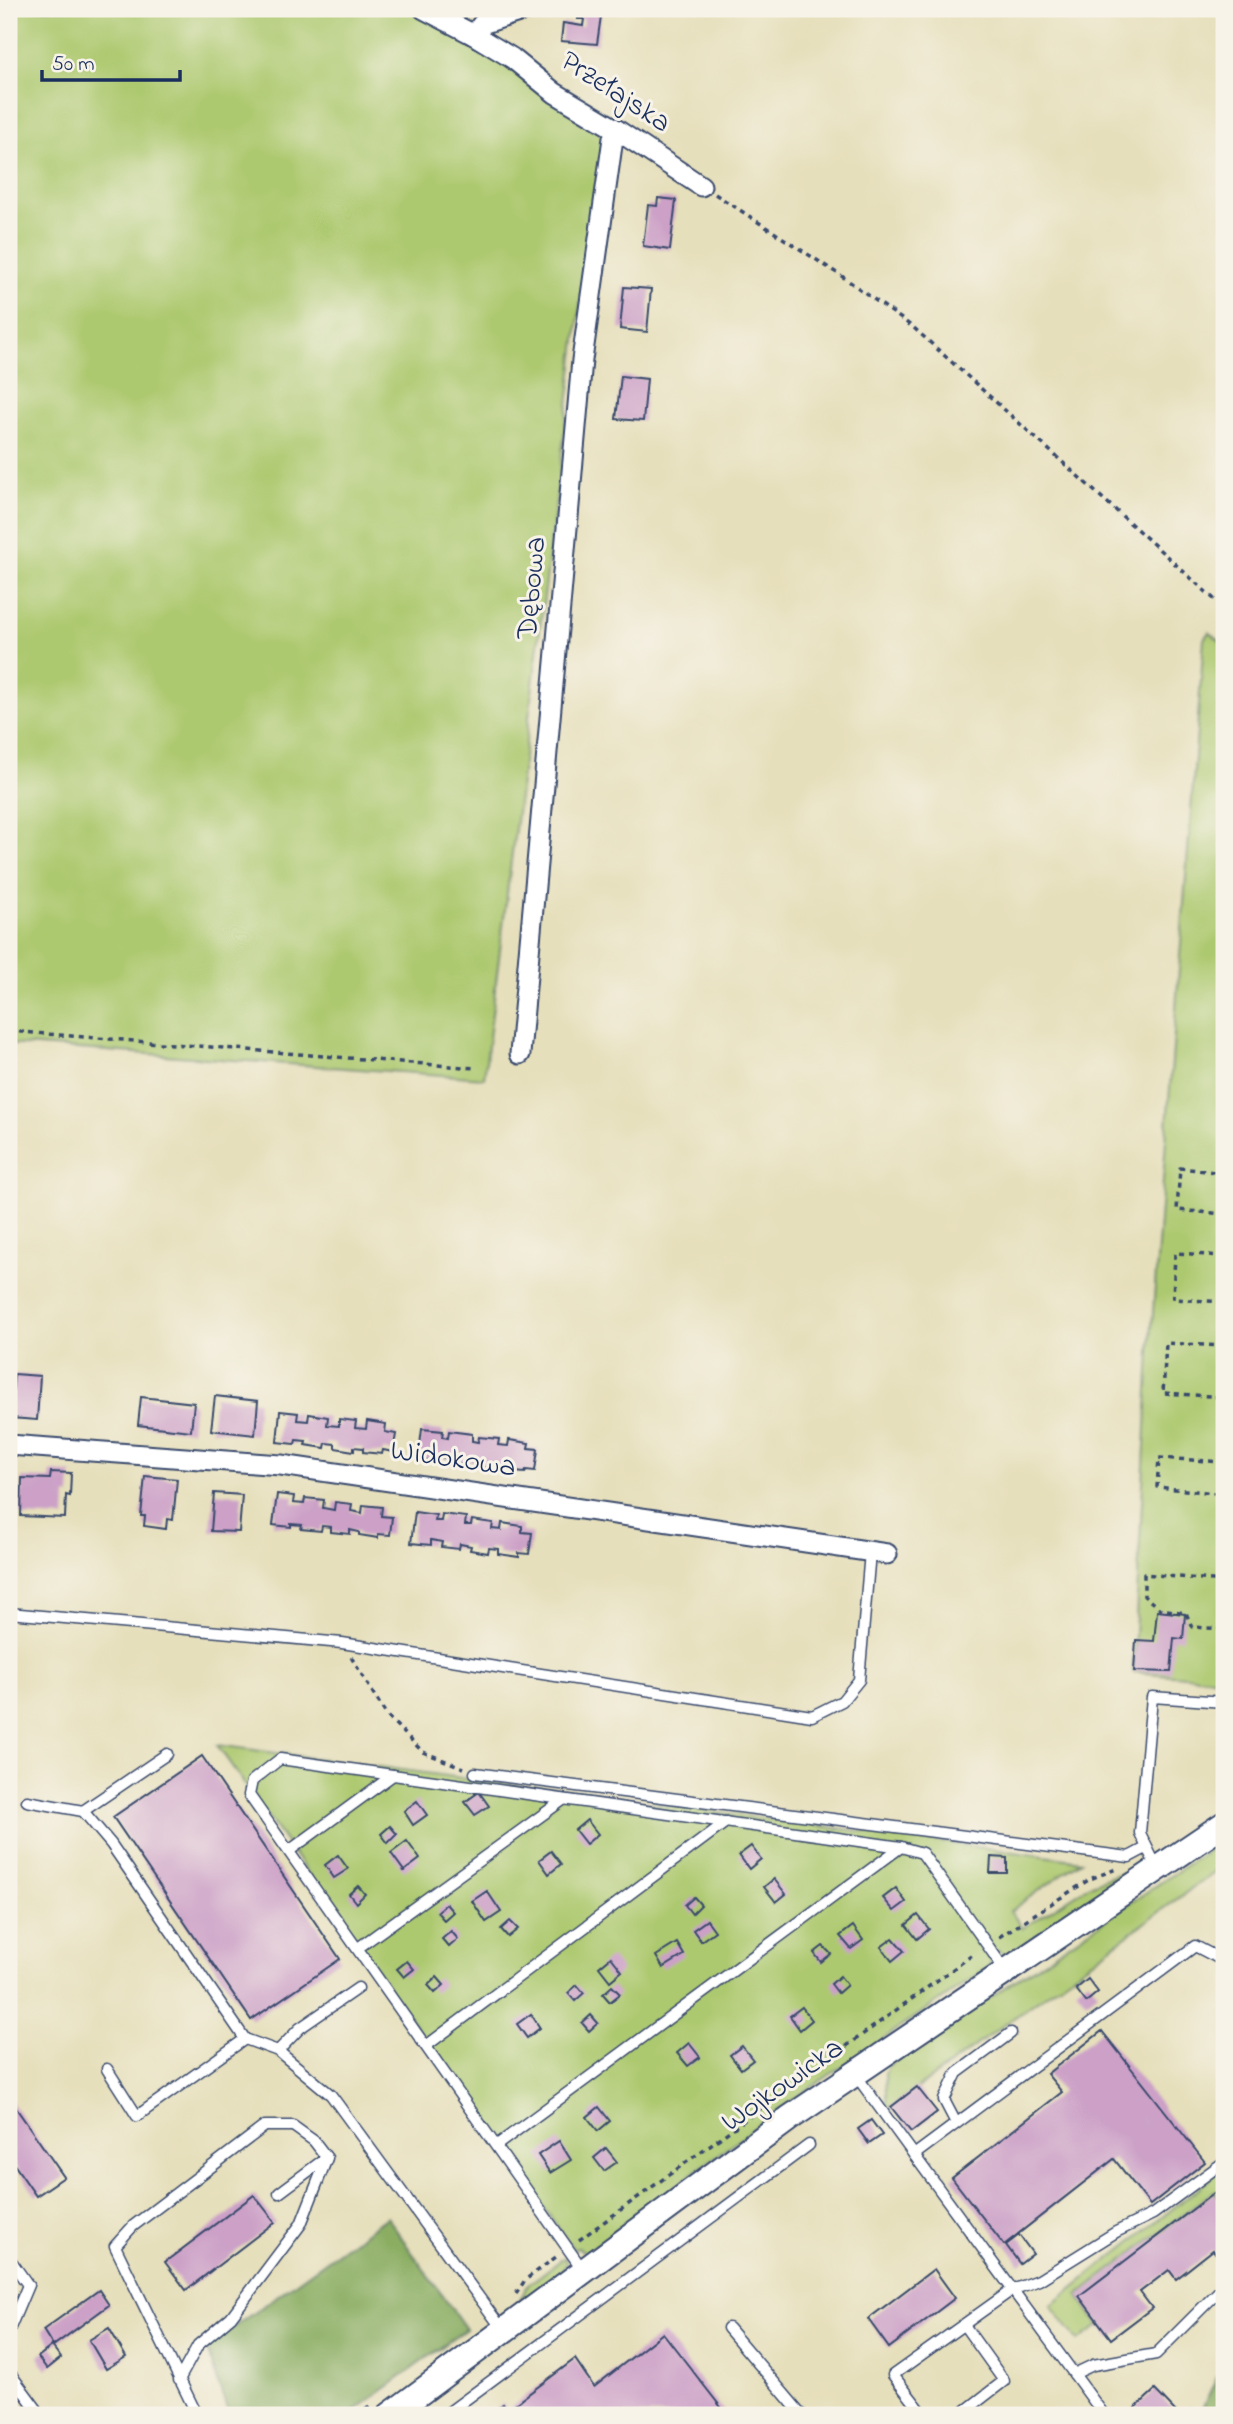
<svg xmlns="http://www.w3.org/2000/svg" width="1233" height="2424" viewBox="0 0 1233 2424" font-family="'Indie Flower',sans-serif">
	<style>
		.green { fill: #adc970; stroke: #647c67; stroke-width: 2 }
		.forest { fill: #8aad62; stroke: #526e60; stroke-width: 2 }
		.building { fill: #cca0c7 }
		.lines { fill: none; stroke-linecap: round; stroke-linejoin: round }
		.service-casing { stroke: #39496c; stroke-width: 13 }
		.minor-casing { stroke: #39496c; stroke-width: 23 }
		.tertiary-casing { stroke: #39496c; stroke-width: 28 }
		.path { stroke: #39496c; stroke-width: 3.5; stroke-dasharray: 5 5; stroke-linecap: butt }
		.service { stroke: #fff; stroke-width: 10 }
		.minor { stroke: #fff; stroke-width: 19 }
		.tertiary { stroke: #fff; stroke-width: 24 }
		.labels { text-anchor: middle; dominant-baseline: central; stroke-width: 6; stroke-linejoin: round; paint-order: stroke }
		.street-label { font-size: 30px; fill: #1b2f5e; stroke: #f7f3e8 }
	</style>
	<rect width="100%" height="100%" fill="#f7f3e8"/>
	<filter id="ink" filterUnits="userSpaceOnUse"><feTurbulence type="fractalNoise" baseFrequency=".0143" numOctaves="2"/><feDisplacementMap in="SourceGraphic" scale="14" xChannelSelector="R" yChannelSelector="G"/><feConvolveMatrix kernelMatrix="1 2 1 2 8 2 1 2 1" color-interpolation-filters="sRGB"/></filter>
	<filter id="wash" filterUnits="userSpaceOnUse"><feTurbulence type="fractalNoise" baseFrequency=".00686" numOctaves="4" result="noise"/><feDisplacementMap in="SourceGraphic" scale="28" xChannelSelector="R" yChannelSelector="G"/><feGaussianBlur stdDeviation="1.57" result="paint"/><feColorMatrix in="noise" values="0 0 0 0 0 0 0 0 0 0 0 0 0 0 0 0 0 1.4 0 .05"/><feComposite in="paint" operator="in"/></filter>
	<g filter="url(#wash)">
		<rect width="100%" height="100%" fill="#e6dfbb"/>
		<g class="green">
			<polygon points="11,9 406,9 466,35 612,133 583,284 484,1078 9,1044 9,30"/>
			<polygon points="1209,632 1224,644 1224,1679 1133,1672 1150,1352 1204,639"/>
			<polygon points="217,1745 1081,1861 1010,1911 1023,1928 1092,1884 1124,1872 1116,1882 1010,1953 1004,1954 998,1951 990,1956 991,1962 988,1968 788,2103 588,2251 582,2251 577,2248 574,2250"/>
			<polygon points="1224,1840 1224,1865 887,2110 885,2074 888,2066"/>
			<polygon points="1221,2170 1224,2174 1224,2202 1214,2191 1078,2295 1099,2326 1078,2341 1051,2306"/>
			<polygon points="565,2257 566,2263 563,2270 517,2304 529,2284"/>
		</g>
		<g class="forest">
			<polygon points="387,2217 466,2329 349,2415 229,2415 206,2347"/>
			<polygon points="1224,2362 1224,2415 1199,2415"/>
		</g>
		<g id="blocks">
			<g class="building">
				<polygon points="580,9 602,9 597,44 561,41 563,23 583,26 584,19 578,19"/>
				<polygon points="658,198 676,200 670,250 643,246 648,205 657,206"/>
				<polygon points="624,287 651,289 647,332 620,329"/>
				<polygon points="621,376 647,379 643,421 616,419"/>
				<polygon points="14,1374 40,1376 37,1420 11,1418"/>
				<polygon points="215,1396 258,1401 255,1435 211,1430"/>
				<polygon points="141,1397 194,1403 191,1431 138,1425"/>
				<polygon points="280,1411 298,1413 297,1420 308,1421 309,1414 328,1417 327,1425 339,1426 339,1419 356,1421 355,1428 366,1429 367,1421 386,1424 385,1432 396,1434 393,1452 383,1450 382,1454 363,1452 363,1448 354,1447 354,1451 335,1448 335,1444 326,1443 325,1448 305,1445 306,1441 296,1440 295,1444 277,1442"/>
				<polygon points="422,1429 443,1431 442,1437 448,1438 449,1431 472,1434 472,1441 478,1442 479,1437 499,1439 498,1445 508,1446 509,1440 529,1443 528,1448 538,1449 535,1471 526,1470 525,1473 504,1471 505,1466 495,1465 495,1469 476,1467 477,1462 466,1461 466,1465 447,1463 448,1458 438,1457 437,1462 418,1460"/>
				<polygon points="51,1472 71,1473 70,1496 66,1495 65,1518 21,1516 22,1478 50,1479"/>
				<polygon points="145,1476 177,1479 173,1520 167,1519 166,1529 144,1526 145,1516 141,1516"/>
				<polygon points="214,1493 242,1495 239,1532 211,1531"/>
				<polygon points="277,1494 294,1496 293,1503 304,1504 305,1498 324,1500 323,1508 334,1510 335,1502 352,1504 351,1511 362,1513 363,1505 382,1507 381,1516 392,1517 390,1535 378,1534 378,1538 359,1535 359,1532 350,1530 350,1534 331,1532 331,1527 322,1526 321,1531 301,1529 302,1525 291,1524 291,1527 273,1525"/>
				<polygon points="415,1512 436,1515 435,1521 441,1521 442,1514 466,1517 465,1525 471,1525 472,1520 493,1523 492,1529 501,1530 502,1523 522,1526 522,1532 532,1533 529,1554 519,1553 519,1557 498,1554 498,1549 489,1548 488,1553 470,1550 471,1546 460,1544 459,1549 441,1547 442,1542 431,1540 431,1545 411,1543"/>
				<polygon points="1157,1611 1185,1614 1183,1639 1174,1638 1171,1672 1134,1671 1136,1640 1154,1641"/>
				<polygon points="202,1756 340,1959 251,2020 113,1817"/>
				<polygon points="479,1792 489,1806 475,1815 465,1802"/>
				<polygon points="417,1801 427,1815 413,1825 404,1811"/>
				<polygon points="587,1820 598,1834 586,1844 575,1830"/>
				<polygon points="390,1826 397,1834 388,1843 381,1834"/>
				<polygon points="407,1841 420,1859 404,1871 391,1853"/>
				<polygon points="751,1846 761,1859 749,1869 739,1855"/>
				<polygon points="551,1851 561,1864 549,1874 539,1860"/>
				<polygon points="338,1855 348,1869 334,1878 325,1865"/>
				<polygon points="991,1857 1007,1858 1007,1873 990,1873"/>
				<polygon points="774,1879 786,1894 776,1902 764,1887"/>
				<polygon points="358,1886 365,1894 356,1903 349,1894"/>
				<polygon points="896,1888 906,1902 894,1911 883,1898"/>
				<polygon points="487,1891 501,1912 486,1922 472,1901"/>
				<polygon points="694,1897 701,1905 692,1914 685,1905"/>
				<polygon points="446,1904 453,1912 444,1920 437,1912"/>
				<polygon points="918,1915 929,1929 917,1939 906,1925"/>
				<polygon points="707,1920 715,1931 701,1941 693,1930"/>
				<polygon points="510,1921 518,1929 508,1937 501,1929"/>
				<polygon points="853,1926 863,1940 851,1949 840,1936"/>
				<polygon points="451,1931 458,1939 449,1947 442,1939"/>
				<polygon points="893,1938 904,1951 892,1961 881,1947"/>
				<polygon points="677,1943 684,1955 663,1968 656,1956"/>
				<polygon points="823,1946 831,1954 821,1962 814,1953"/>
				<polygon points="611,1957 622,1971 610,1981 599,1967"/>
				<polygon points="407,1961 414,1969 404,1977 397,1969"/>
				<polygon points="840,1976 847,1985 838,1993 831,1984"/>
				<polygon points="437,1977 444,1985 435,1993 428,1985"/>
				<polygon points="1088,1979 1098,1992 1086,2002 1076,1989"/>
				<polygon points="577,1985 584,1993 575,2001 568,1993"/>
				<polygon points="612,1986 620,1994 610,2002 603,1994"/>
				<polygon points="802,2007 812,2020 800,2030 790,2016"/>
				<polygon points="531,2014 540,2028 527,2038 517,2024"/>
				<polygon points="591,2015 598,2023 589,2031 582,2023"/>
				<polygon points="1102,2031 1205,2162 1150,2205 1114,2159 1004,2245 952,2178 1062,2092 1047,2074"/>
				<polygon points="689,2043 700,2057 688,2066 677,2053"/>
				<polygon points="742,2046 753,2060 741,2069 730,2055"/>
				<polygon points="917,2087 937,2112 911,2132 891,2107"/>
				<polygon points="9,2098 64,2177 36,2196 9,2157"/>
				<polygon points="599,2107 610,2121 598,2131 587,2117"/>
				<polygon points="871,2120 882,2135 869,2144 858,2129"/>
				<polygon points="559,2141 571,2160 550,2173 538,2155"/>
				<polygon points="606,2148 617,2162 604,2171 594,2158"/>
				<polygon points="1214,2193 1224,2206 1224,2265 1213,2250 1176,2279 1169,2270 1140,2292 1152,2308 1111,2339 1079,2296"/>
				<polygon points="254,2195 275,2222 186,2290 165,2262"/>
				<polygon points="1019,2235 1033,2254 1020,2264 1006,2245"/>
				<polygon points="934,2269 955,2298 889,2348 868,2319"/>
				<polygon points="99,2290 109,2305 53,2346 43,2330"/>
				<polygon points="109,2328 126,2357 106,2369 89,2340"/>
				<polygon points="663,2333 727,2415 489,2415 503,2404 507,2410 575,2359 594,2387"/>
				<polygon points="52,2346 61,2358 47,2369 38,2357"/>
				<polygon points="1155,2390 1177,2413 1174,2415 1128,2415"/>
			</g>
		</g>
	</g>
	<g filter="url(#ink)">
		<use href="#blocks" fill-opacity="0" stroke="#39496c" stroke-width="2"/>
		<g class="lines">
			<defs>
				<g id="service">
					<polyline points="9,1613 342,1643 812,1716 842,1701 859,1680 870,1552"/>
					<polyline points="475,1773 1129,1857 1146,1848"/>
					<polyline points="27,1801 83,1811 111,1844 245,2039 278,2051 331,2095 503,2330"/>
					<polyline points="83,1811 167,1754"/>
					<polyline points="289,1851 393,1775"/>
					<polyline points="1157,1868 1140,1833 1152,1697 1224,1702"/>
					<polyline points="358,1948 563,1800"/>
					<polyline points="426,2046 726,1822"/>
					<polyline points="278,2051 300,2028 358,1988"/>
					<polyline points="107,2069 137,2116 245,2039"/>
					<polyline points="855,2074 1104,2415"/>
					<polyline points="956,2123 944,2100 957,2073 1011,2033"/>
					<polyline points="497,2145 901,1847"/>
					<polyline points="914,2155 1195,1946 1224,1961"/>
					<polyline points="279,2193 326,2158"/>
					<polyline points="9,2258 28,2285 9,2330"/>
					<polyline points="583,2270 249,1795 252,1781 280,1759 901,1847 922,1853 1005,1970"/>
					<polyline points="728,2328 802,2415"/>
					<polyline points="9,2372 41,2415"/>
					<polyline points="1074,2374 1093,2365 1156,2354 1224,2286"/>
					<polyline points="179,2380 198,2345 231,2317 301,2224 327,2158 314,2141 293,2126 265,2126 133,2226 115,2246 197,2415"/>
					<polyline points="23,2415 34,2407"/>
					<polyline points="445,2415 809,2145"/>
					<polyline points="924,2415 893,2375 1012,2290 1039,2280 1116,2232 1153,2214 1224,2162"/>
					<polyline points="960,2415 1004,2381 964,2325"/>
				</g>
				<g id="minor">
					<polyline points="424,9 474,35 512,58 555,93 617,130 701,186"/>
					<polyline points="474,35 482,24 528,9"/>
					<polyline points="520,1054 582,360 613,138 617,130"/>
					<polyline points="9,1445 281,1465 887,1554"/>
				</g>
				<polyline id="tertiary" points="390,2415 791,2117 1224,1824"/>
			</defs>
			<use href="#service" class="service-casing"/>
			<use href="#minor" class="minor-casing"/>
			<use href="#tertiary" class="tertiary-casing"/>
			<g class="path">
				<polyline points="715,194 843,277 914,328 1224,608"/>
				<polyline points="9,1031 475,1068"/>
				<polyline points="1224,1173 1180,1168 1177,1210 1224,1214"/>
				<polyline points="1224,1256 1175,1253 1173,1299 1224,1302"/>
				<polyline points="1224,1346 1166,1343 1163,1393 1224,1397"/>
				<polyline points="1224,1462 1159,1458 1157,1487 1224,1494"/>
				<polyline points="1224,1581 1144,1574 1144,1596 1160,1609 1186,1613 1192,1627 1224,1629"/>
				<polyline points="351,1657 387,1716 423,1752 464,1768"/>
				<polyline points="999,1937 1090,1879 1116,1869"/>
				<polyline points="579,2240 975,1953"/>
				<polyline points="516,2294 525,2280 556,2257"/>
				<polyline points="357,2415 371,2405"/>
			</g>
			<use href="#service" class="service"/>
			<use href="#minor" class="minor"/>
			<use href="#tertiary" class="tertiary"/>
		</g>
	</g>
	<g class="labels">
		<g class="street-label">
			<text transform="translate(615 93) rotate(33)">Przełajska</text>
			<text transform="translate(533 588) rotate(-85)">Dębowa</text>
			<text transform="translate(453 1460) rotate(8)">Widokowa</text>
			<text transform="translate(783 2086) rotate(-35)">Wojkowicka</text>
		</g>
	</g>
	<rect width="1233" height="2424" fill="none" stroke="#f7f3e8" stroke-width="35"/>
	<path d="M42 70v10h138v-10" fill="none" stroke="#1b2f5e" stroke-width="3.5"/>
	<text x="52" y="70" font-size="21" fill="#1b2f5e" stroke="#f7f3e8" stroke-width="5" paint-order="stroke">50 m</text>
</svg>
